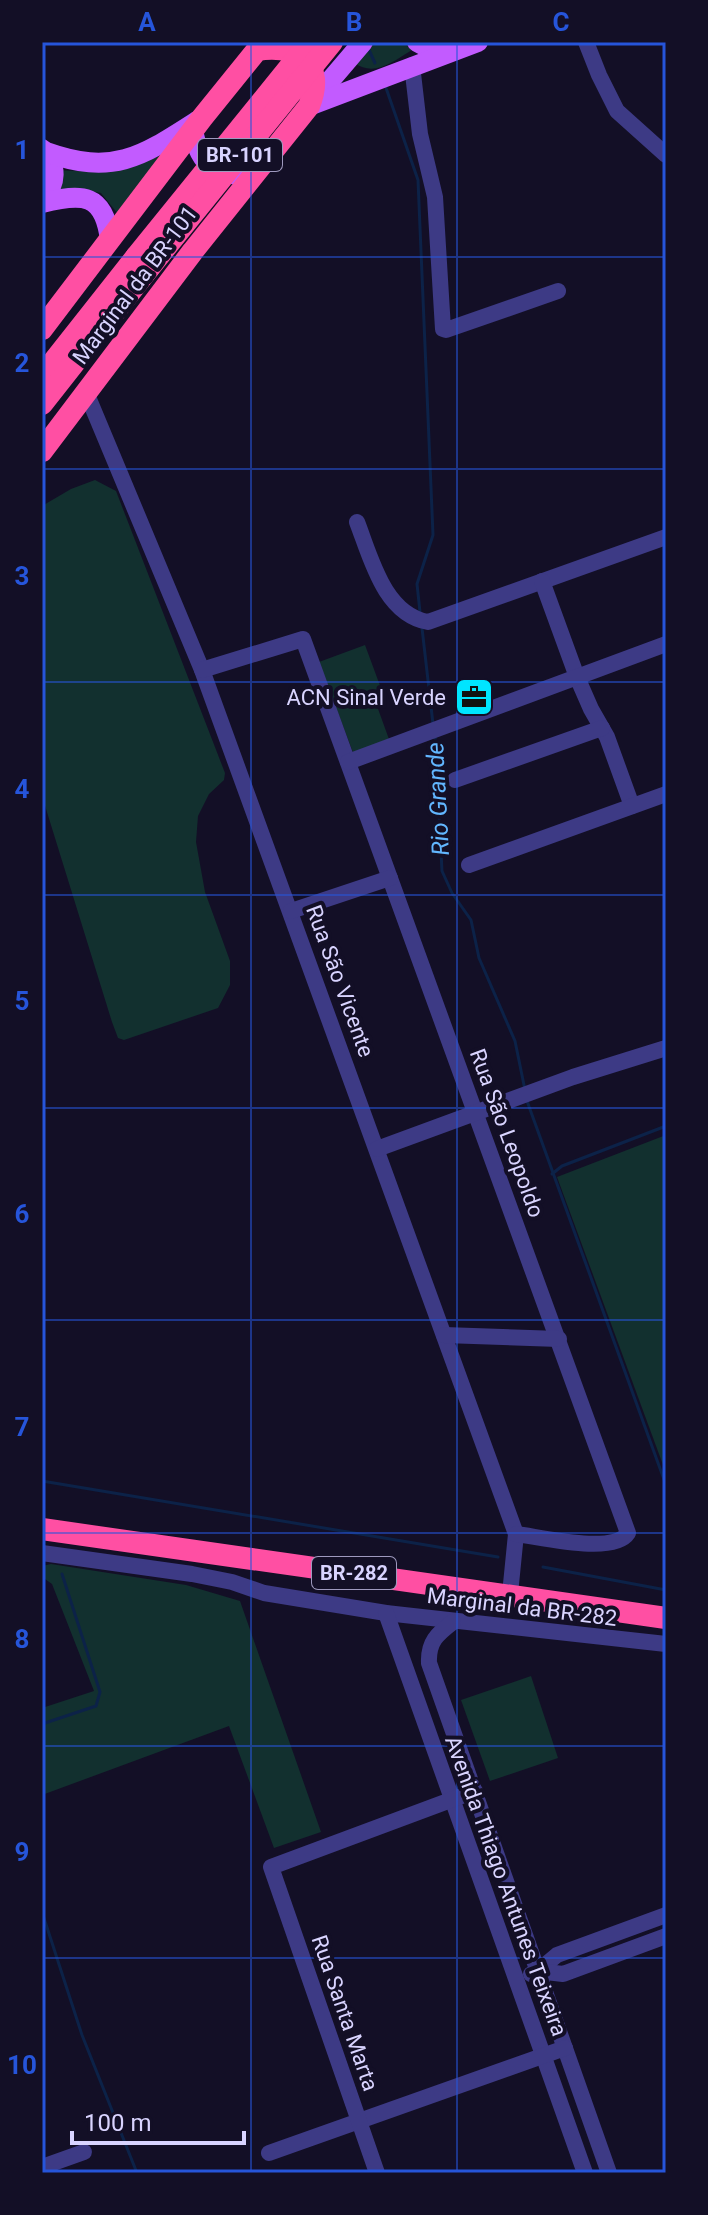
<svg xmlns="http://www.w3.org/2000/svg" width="708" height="2215" viewBox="0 0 708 2215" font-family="Roboto,sans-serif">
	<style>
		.green { fill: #12302f }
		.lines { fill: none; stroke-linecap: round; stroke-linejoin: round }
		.stream { stroke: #0c2248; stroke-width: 3 }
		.minor { stroke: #3d3a85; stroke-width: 16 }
		.major { stroke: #c25bff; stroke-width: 20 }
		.highway { stroke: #ff4fa3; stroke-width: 22 }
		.highway-bridge { stroke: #ff4fa3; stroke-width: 22 }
		.grid { fill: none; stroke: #2655da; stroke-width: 2; stroke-opacity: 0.55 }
		.labels { text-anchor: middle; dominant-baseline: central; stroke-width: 8; stroke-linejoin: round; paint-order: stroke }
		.shield { fill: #130f26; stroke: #9e99be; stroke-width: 2 }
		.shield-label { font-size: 20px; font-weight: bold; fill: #d9d4ff }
		.street-label { font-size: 22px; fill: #d9d4ff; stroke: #130f26 }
		.poi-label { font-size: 22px; fill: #d9d4ff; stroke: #130f26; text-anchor: end }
		.water-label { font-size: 24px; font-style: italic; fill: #62b6ff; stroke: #130f26 }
		.neatline { fill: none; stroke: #2655da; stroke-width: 3 }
		.grid-label { font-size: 26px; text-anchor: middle; font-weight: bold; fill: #2655da }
	</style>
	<rect width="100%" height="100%" fill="#130f26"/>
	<g class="green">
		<path d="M371,42H403L412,50C392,62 375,77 354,63Z"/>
		<path d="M160,156L118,214L101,193L79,189L57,191L59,170C96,173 125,168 160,156Z"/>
		<polygon points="95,480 116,491 225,773 224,780 209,794 198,816 196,842 205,892 230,961 230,985 218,1008 124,1040 118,1038 112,1022 42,796 42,506 71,489"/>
		<polygon points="365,645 382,691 373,695 390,742 354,755 319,662"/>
		<polygon points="666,1135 666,1473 557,1177"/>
		<polygon points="51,1564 186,1585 240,1601 321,1832 274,1848 229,1726 42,1795 42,1708 94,1691 52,1584 42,1577 42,1566"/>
		<polygon points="531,1676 558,1758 490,1781 461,1700"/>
	</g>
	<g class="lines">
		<g class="stream">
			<polyline points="369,50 375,63"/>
			<polyline points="385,85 418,180 433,535 417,584 420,612"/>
			<polyline points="422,628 433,724"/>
			<polyline points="435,735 442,871 452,893 471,920 479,958 515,1041 525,1090"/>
			<polyline points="527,1101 666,1485"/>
			<polyline points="552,1174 562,1166 666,1126"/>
			<polyline points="42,1481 498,1557"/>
			<polyline points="543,1567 666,1590"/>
			<polyline points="42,1724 96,1706 100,1692 62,1574"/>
			<polyline points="42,1912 82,2035 137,2173"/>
		</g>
		<g class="minor">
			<polyline points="586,42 599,75 617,111 666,155"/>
			<polyline points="412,65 420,134 435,197 443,329 446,330 558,291"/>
			<polyline points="86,392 202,670 516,1534 510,1594"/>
			<path d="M357,522C371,558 384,614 428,622L666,537"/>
			<polyline points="542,581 577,677 591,709 607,737 632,806"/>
			<path d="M202,670L303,639L628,1533C614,1555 541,1537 516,1534"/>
			<polyline points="348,762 666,644"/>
			<polyline points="455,780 602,728"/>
			<polyline points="469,865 666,794"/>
			<polyline points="291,911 390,878"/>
			<polyline points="377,1149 573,1077 666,1048"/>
			<polyline points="444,1335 559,1339"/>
			<polyline points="42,1553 192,1574 232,1582 264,1593 386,1613 666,1644"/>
			<polyline points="386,1613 585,2173"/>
			<path d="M453,1622C437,1634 428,1642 429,1663L609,2173"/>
			<polyline points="538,1971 557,1955 666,1915"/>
			<polyline points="531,1974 538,1971 563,1974 666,1936"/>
			<polyline points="269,2153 565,2048"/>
			<polyline points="42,2167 84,2152"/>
			<polyline points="377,2173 271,1867 475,1791"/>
		</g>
		<g class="major">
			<polyline points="417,42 432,50 447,52"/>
			<polyline points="311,103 363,42"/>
			<polyline points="309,106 478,42"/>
			<path d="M193,129C198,165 220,180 255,173"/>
			<path d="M42,149C58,165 57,184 42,200"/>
			<path d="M46,152C113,176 141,157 197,121"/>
			<path d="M42,203C83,193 104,193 110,240"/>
		</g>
		<g class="highway">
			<path d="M42,329L202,118L257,50C299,44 326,64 309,106L193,251L42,451"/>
			<polyline points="42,376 136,257"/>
			<polyline points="42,404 149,268"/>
			<polyline points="42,1529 666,1618"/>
		</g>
		<g class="highway-bridge">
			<polyline points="136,257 310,42"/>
			<polyline points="149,268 332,42"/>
		</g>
	</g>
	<path class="grid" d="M251,42V2173M457,42V2173M42,257H666M42,469H666M42,682H666M42,895H666M42,1108H666M42,1320H666M42,1533H666M42,1746H666M42,1958H666"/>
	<defs>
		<symbol id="office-square" viewBox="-11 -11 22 22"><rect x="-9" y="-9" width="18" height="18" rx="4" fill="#00e5ff" stroke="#130f26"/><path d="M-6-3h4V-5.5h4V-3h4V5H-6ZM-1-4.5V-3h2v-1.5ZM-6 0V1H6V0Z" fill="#111"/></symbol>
	</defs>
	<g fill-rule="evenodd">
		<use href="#office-square" x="452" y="675" width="44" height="44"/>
	</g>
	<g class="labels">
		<g class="shield">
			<rect x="198" y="139" width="84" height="32" rx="6"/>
			<rect x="312" y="1557" width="84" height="32" rx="6"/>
		</g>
		<g class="shield-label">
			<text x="240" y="155">BR-101</text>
			<text x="354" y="1573">BR-282</text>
		</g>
		<g class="street-label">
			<text transform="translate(135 285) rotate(-53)">Marginal da BR-101</text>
			<text transform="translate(340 981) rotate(70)">Rua São Vicente</text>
			<text transform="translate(507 1133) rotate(70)">Rua São Leopoldo</text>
			<text transform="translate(522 1607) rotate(7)">Marginal da BR-282</text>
			<text transform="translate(506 1886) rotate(70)">Avenida Thiago Antunes Teixeira</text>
			<text transform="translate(345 2013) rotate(71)">Rua Santa Marta</text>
		</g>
		<g class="poi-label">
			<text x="446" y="697">ACN Sinal Verde</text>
		</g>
		<g class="water-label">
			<text transform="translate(438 799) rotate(-93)">Rio Grande</text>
		</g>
	</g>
	<rect width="708" height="2215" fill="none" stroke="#130f26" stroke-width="88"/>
	<path d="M72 2131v12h172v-12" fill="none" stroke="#d9d4ff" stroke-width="4"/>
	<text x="84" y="2131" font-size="24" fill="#d9d4ff" stroke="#130f26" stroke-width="6" paint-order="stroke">100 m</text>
	<rect x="44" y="44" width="620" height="2127" class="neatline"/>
	<g class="grid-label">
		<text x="147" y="31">A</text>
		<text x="354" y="31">B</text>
		<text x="561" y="31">C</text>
		<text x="22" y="159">1</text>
		<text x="22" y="372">2</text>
		<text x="22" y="585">3</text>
		<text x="22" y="798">4</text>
		<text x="22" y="1010">5</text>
		<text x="22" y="1223">6</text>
		<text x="22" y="1436">7</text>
		<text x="22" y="1648">8</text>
		<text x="22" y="1861">9</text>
		<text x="22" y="2074">10</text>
	</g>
</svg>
